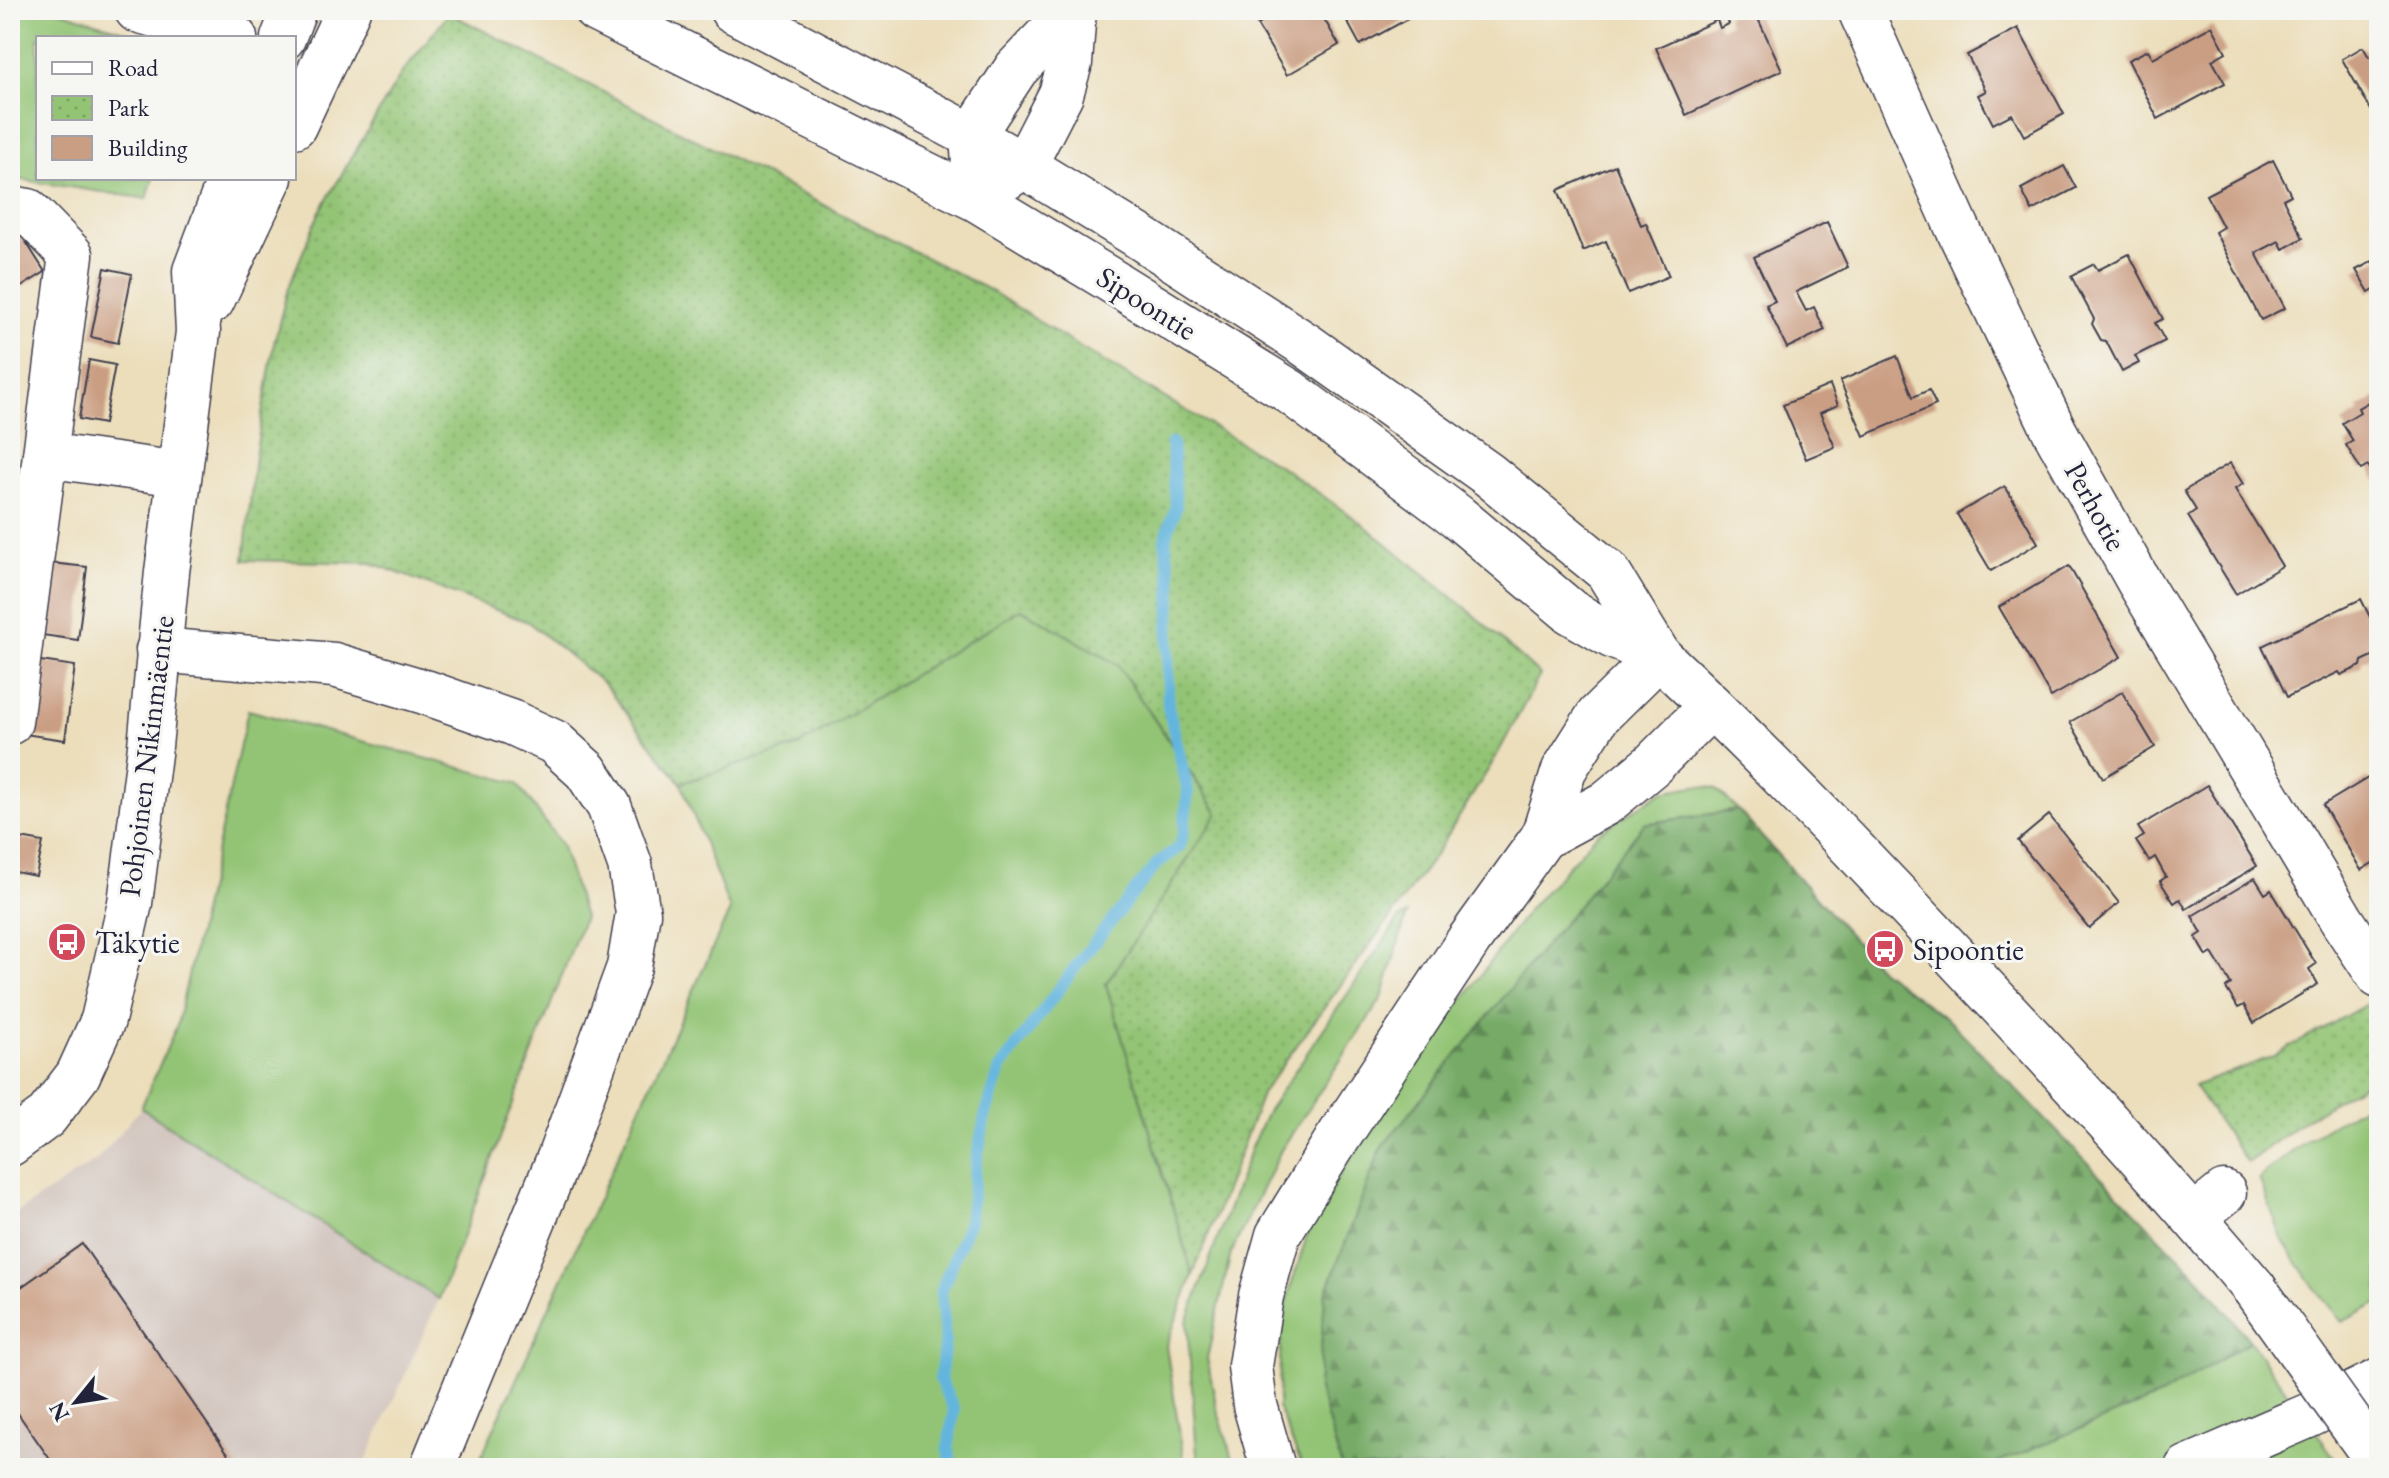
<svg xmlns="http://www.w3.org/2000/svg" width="2389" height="1478" viewBox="0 0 2389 1478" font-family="'EB Garamond',serif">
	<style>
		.industrial { fill: #cfc1ba }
		.grass { fill: #93c474; stroke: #5a7358; stroke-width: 2 }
		.forest { fill: url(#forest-firs); stroke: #4c6650; stroke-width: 2 }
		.park { fill: url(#park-dots); stroke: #5a7358; stroke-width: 2 }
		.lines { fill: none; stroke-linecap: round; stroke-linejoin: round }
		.stream { stroke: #63b5de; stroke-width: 12 }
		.building { fill: #ca9e83 }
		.minor-casing { stroke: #403e4e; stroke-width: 47 }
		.major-casing { stroke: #403e4e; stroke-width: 47 }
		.minor { stroke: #fff; stroke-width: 44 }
		.major { stroke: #fff; stroke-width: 44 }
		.major-bridge-casing { stroke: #403e4e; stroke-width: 47; stroke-linecap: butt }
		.major-bridge { stroke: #fff; stroke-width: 44 }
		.labels { text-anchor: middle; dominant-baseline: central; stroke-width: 6; stroke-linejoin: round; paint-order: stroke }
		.street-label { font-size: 30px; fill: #22223b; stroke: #f6f6f2 }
		.poi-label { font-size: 30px; fill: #22223b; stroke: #f6f6f2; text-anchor: start }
	</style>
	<defs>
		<pattern id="forest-firs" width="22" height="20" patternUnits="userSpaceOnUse" patternTransform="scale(2)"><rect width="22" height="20" fill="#76aa66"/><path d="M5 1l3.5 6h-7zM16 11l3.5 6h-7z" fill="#608a55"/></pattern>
		<pattern id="park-dots" width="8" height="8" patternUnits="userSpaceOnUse" patternTransform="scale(2)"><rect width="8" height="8" fill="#93c474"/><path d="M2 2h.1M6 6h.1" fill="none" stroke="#7ea865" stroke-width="1.8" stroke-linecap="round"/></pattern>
	</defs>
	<rect width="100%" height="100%" fill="#f6f6f2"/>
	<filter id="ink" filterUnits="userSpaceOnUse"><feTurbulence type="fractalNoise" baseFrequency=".0125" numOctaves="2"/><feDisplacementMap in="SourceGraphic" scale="16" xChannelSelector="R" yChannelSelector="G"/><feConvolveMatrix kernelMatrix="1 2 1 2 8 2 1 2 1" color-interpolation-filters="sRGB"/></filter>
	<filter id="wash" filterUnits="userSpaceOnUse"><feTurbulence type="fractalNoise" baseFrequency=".006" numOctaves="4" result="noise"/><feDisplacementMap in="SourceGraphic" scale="32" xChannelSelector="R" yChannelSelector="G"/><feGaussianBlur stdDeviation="1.8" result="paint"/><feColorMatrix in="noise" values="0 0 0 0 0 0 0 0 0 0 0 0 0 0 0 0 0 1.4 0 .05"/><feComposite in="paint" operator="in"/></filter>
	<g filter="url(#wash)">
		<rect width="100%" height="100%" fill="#ecdebb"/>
		<polygon class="industrial" points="141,1108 439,1299 363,1468 10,1468 10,1217 98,1159"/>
		<g class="grass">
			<polygon points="10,10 57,10 146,38 38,38 38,178 153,178 147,199 10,178"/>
			<polygon points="1021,609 1117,664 1218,814 1106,984 1193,1275 1166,1346 1185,1468 476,1468 730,910 681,783 798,746"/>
			<polygon points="248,710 517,783 561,844 584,917 439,1299 141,1108 177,1025"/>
			<polygon points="1694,786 1715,788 1738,810 1644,824 1318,1386 1342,1468 1303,1468 1278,1408 1282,1314 1314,1214 1403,1081 1530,908 1598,833 1662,792"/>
			<polygon points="1407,914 1382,998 1281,1150 1231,1253 1207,1358 1217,1409 1236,1468 1198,1468 1187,1322 1252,1145 1268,1110 1399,919"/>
			<polygon points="2379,1096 2379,1303 2342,1322 2317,1291 2283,1241 2259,1178 2306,1141"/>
			<polygon points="2250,1341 2341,1467 1985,1468 2162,1395"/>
		</g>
		<polygon class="forest" points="1738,810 1880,969 1954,1025 2201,1280 2250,1341 2162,1395 1985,1468 1342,1468 1318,1386 1325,1296 1381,1148 1644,824"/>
		<g class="park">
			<polygon points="449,13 993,292 1074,344 1288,471 1365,526 1474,615 1540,675 1496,757 1436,854 1263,1092 1193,1275 1106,984 1218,813 1117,664 1021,609 798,746 681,783 604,684 528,622 372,563 244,560 255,457 274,343 288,288 319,213 401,74"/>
			<polygon points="2367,1004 2379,1007 2379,1074 2309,1117 2247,1163 2194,1086 2274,1056"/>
		</g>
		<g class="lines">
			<polyline class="stream" points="953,1468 948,1449 954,1410 940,1380 945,1340 941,1291 969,1222 977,1158 985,1117 1000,1069 1076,966 1132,895 1157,864 1180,846 1184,831 1188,791 1168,706 1168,646 1172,586 1165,540 1176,507 1172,443"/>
		</g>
		<g id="blocks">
			<g class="building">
				<polygon points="1283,10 1319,10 1339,45 1287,75 1257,25"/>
				<polygon points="1341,10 1424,10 1360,45"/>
				<polygon points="1739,10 1754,10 1782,70 1686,115 1656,48 1717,20 1720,28 1729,24 1726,16"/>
				<polygon points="2212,26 2226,52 2212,60 2225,83 2158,119 2128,60 2148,50 2153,58"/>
				<polygon points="2018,28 2064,114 2024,136 2012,114 1993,124 1978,95 1986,91 1967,55"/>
				<polygon points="2363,47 2369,57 2379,51 2379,124 2342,59"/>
				<polygon points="2273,160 2291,195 2283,199 2303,238 2283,249 2279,241 2256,253 2285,308 2261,320 2215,232 2223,227 2206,195"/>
				<polygon points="1615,165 1641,225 1646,223 1669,276 1628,293 1606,241 1583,251 1558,190"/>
				<polygon points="2064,166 2076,188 2032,211 2021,189"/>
				<polygon points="1827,222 1848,267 1796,292 1806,311 1814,307 1825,330 1787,348 1766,305 1775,301 1754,257"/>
				<polygon points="21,234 45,272 10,294 10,240"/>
				<polygon points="2129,254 2163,319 2155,323 2165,341 2135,356 2139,363 2122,372 2106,341 2101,340 2092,324 2094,319 2071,276 2094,264 2098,270"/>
				<polygon points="2379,258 2379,286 2369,292 2356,270"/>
				<polygon points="105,268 132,274 118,343 91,337"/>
				<polygon points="1897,356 1913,397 1929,390 1936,405 1864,436 1840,381"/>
				<polygon points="89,360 115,365 104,424 79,419"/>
				<polygon points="1830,385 1838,405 1820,413 1835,447 1806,459 1783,405"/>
				<polygon points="2379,396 2379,485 2368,466 2361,470 2346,445 2353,441 2342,423 2360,412 2358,408"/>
				<polygon points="2230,463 2243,484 2235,489 2282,566 2236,594 2188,516 2196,510 2184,491"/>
				<polygon points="2005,486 2038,543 1991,571 1957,514"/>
				<polygon points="51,563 87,567 78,640 42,635"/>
				<polygon points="2069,566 2121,657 2051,697 1999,607"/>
				<polygon points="2361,599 2379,635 2379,653 2362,661 2361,666 2341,675 2339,672 2287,697 2262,646"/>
				<polygon points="34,660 75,666 65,740 24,734"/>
				<polygon points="2122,692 2155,747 2103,778 2070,722"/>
				<polygon points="2368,778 2379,797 2379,859 2361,870 2323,805"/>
				<polygon points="2207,785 2257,866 2186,909 2180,899 2174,903 2160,881 2166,877 2155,857 2149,861 2136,841 2144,836 2138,827"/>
				<polygon points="2049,815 2119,903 2089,928 2018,841"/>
				<polygon points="10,836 43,842 36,876 10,871"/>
				<polygon points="2255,878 2265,894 2271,890 2316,964 2309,969 2318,984 2254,1023 2244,1005 2238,1008 2226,988 2231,984 2212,953 2207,956 2196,937 2202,933 2192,916"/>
				<polygon points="82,1244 238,1468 56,1468 10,1402 10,1295"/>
			</g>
		</g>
	</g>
	<g filter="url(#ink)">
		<use href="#blocks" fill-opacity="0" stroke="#403e4e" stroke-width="2"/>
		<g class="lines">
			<defs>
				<g id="minor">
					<polyline points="137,10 235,38"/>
					<polyline points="596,10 976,199 1107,278 1289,391 1458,517 1571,612 1612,636 1659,656"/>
					<polyline points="732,10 972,136 1024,166 1135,234 1306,345 1489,475 1607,571 1659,656"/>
					<polyline points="1860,10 1958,229 2055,432 2139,582 2343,922 2379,976"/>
					<polyline points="283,38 294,10"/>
					<polyline points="294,126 348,10"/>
					<polyline points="974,164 972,136 1016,69 1072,10"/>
					<polyline points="1001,181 1024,166 1061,94 1070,63 1074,10"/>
					<polyline points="10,208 28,211 71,255 45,455 179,474"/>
					<polyline points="212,301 270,178"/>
					<polyline points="158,650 334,665 425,692 513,723 554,742 586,771 609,806 630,865 638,913 629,967 559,1158 432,1468"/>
					<polyline points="10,722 45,455"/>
					<polyline points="10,1144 46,1117 78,1075 103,1020 130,903 150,746 167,572 198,332 195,271 230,178"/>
					<polyline points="2194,1217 2224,1193"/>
				</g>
				<g id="major">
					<polyline points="1543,837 1606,803 1652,765 1711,706"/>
					<path d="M1273,1468L1255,1405L1250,1366L1261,1296L1278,1235L1336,1141L1469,940L1543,837L1564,770L1598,716L1659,656C1774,764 1883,879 1990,994C2080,1090 2169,1187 2254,1288"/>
					<polyline points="2187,1468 2310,1415 2379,1381"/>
				</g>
			</defs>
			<use href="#minor" class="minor-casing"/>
			<use href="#major" class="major-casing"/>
			<use href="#minor" class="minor"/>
			<use href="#major" class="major"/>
			<defs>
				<polyline id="major-bridge" points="2254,1288 2379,1463"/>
			</defs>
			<use href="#major-bridge" class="major-bridge-casing"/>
			<use href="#major-bridge" class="major-bridge"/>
		</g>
	</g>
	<defs>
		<symbol id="bus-disc" viewBox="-11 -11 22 22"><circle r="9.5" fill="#d1495b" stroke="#f6f6f2"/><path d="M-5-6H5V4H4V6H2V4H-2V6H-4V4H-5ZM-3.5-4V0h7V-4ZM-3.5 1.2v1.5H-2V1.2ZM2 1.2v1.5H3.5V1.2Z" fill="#fff"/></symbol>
	</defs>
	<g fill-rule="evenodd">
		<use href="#bus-disc" x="45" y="920" width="44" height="44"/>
		<use href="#bus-disc" x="1863" y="927" width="44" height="44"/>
	</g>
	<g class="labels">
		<g class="street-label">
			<text transform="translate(1147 303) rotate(32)">Sipoontie</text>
			<text transform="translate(2096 506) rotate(61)">Perhotie</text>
			<text transform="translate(146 756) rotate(-83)">Pohjoinen Nikinmäentie</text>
		</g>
		<g class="poi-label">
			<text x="95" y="942">Täkytie</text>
			<text x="1913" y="949">Sipoontie</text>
		</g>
	</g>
	<rect width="2389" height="1478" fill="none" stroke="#f6f6f2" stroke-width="40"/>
	<rect x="36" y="36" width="260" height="144" fill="#f6f6f2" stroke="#a1a1a9" stroke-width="2"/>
	<rect x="52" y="62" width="40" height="12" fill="#ffffff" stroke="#a1a1a9" stroke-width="2"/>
	<text x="108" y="76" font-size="24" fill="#22223b">Road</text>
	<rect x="52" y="96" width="40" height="24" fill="url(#park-dots)" stroke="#a1a1a9" stroke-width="2"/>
	<text x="108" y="116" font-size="24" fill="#22223b">Park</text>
	<rect x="52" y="136" width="40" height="24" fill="#ca9e83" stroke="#a1a1a9" stroke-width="2"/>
	<text x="108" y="156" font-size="24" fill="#22223b">Building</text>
	<g transform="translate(76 1402) rotate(240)" stroke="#f6f6f2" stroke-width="6" paint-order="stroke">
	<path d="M0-6L14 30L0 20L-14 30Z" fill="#22223b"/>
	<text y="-12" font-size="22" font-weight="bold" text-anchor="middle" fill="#22223b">N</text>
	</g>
</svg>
